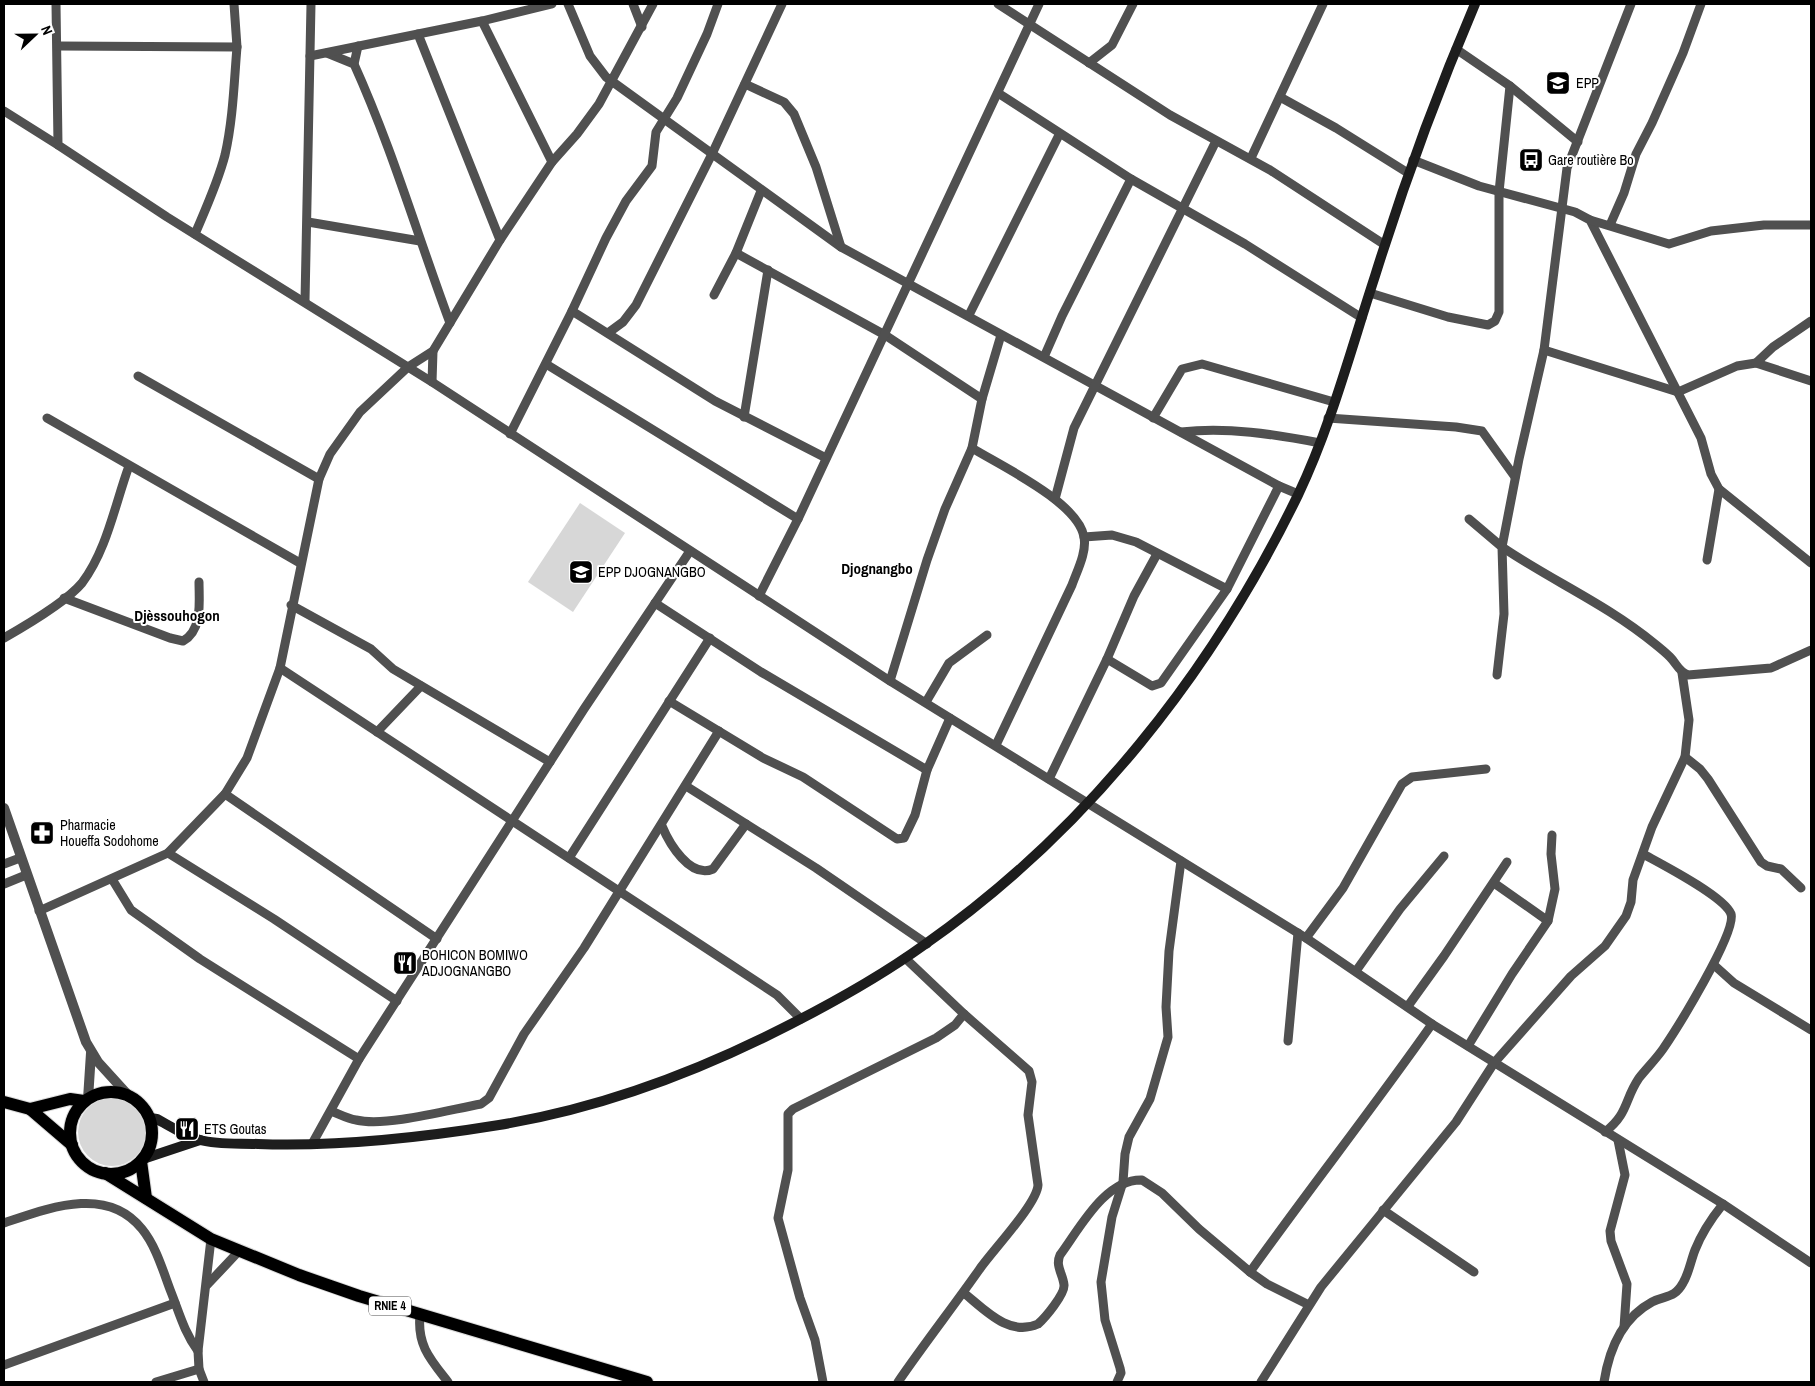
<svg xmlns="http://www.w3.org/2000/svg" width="1815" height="1386" viewBox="0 0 1815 1386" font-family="'Archivo Narrow',sans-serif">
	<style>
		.green { fill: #d7d7d7 }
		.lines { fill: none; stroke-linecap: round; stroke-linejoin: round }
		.primary-casing { stroke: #dbdbdb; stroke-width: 14 }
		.minor { stroke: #505050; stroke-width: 9 }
		.tertiary { stroke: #505050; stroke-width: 10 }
		.secondary { stroke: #1d1d1d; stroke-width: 10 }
		.primary { stroke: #000; stroke-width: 12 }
		.labels { text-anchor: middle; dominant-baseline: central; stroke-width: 4; stroke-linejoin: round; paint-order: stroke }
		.shield { fill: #fff; stroke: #4c4c4c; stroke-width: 1 }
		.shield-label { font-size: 12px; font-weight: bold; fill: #000 }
		.poi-label { font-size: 14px; fill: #000; stroke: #fff; text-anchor: start }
		.neighbourhood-label { font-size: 15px; font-weight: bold; fill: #000; stroke: #fff }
	</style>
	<rect width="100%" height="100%" fill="#fff"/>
	<g class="green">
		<polygon points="580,503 625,533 573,612 528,582"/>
		<circle cx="112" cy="1132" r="34"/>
	</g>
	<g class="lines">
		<defs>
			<g id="primary">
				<circle cx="111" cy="1133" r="41"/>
				<polyline points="4,1102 30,1109 70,1099 84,1101"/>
				<polyline points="30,1109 72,1145"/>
				<polyline points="141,1161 146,1198"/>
				<polyline points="105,1173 211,1239 299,1275 359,1296 647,1382"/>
			</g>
		</defs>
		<use href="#primary" class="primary-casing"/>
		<g class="minor">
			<polyline points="56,4 58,145 167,217 432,382 890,681 1306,938 1432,1024 1723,1204 1811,1263"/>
			<polyline points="568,4 590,56 606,77 841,247 1279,486 1298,494"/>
			<polyline points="633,4 642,27"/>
			<polyline points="998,4 1170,115 1270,170 1385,245"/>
			<path d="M1631,4L1567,168L1544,350L1519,459L1502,547C1554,582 1606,604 1655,644C1660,648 1665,652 1670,657C1677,664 1678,671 1688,675L1771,668L1811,650"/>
			<polyline points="482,21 552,162"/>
			<polyline points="418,34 500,240"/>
			<polyline points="58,46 237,47 234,4"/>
			<polyline points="1456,49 1510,86 1578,142"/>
			<path d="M327,53L354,64C392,148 418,237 450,323"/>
			<polyline points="310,56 482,21 552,4"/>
			<polyline points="1089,63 1112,45 1133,4"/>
			<polyline points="354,64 358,46"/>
			<polyline points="745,84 784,102 794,114 816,167 841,247"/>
			<polyline points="998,93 1131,179 1245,244 1362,318"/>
			<polyline points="1280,97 1336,128 1408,173"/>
			<polyline points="4,111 58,145"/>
			<polyline points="1251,158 1323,4"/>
			<polyline points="1413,160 1479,186 1575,212 1590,220 1701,438 1711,474 1719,489 1811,563"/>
			<polyline points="1590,220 1669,244 1711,231 1764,225 1811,225"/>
			<polyline points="308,222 420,241"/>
			<polyline points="1610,225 1624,193 1636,154 1652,123 1683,53 1701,4"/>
			<path d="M195,234C206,208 218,182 225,155C233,120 234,83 237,47"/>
			<polyline points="736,253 885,335 982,399"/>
			<polyline points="1370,293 1448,317 1488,325 1495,321 1499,312 1499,192 1510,86"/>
			<polyline points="714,295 736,253 761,191"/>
			<polyline points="305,301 311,4"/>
			<polyline points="572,311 715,401 826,458"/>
			<polyline points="969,315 1059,135"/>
			<polyline points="608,333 623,322 636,305 712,154 782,4"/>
			<polyline points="1544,350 1678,392 1737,366 1756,363 1811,381"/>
			<polyline points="1044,357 1062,316 1131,179"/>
			<polyline points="1756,363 1773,347 1811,321"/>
			<polyline points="546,364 798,519"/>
			<polyline points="138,376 319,479"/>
			<polyline points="432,382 433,351"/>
			<polyline points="744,417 768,270"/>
			<polyline points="47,418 300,563"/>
			<polyline points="1153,418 1182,369 1202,364 1334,402"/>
			<polyline points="1328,418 1456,427 1482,431 1515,477"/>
			<path d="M1181,432C1228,427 1273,434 1320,443"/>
			<polyline points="510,434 572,311 606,238 626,201 652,166 656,132 677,98 707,34 718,4"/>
			<path d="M972,448C1001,466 1078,502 1084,537C1087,552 1077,571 1072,585L996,745"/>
			<polyline points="1055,499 1074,428 1216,141"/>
			<polyline points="1469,519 1502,547 1504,614 1497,675"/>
			<polyline points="1084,537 1112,535 1136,542 1227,589"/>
			<polyline points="1707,560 1719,489"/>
			<polyline points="759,596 798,519 1039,4"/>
			<path d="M64,598L170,638L183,641C203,630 199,601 199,582"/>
			<polyline points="655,603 761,672 927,770"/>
			<polyline points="291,605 371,649 393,669 550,762"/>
			<path d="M4,638C25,626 67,601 82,583C107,550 115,504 129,466"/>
			<polyline points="1107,659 1152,686 1161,683 1227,589 1279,486"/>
			<polyline points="280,668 777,995 801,1019"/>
			<polyline points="890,681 927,560 945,509 972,448 982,399 1001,335"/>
			<polyline points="669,701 763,758 803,777 897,839 904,838 915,815 927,770 950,718"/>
			<polyline points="926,702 949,663 987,635"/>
			<polyline points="377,732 421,686"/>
			<polyline points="1685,757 1700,769 1708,779 1761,862 1767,866 1781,869 1801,888"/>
			<polyline points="1049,779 1107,659 1134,596 1157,554"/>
			<polyline points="686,786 816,868 927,944"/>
			<polyline points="225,794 437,939"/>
			<path d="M662,826C669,843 690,879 713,869L746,824"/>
			<polyline points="168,853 274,919 397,1001"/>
			<polyline points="569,858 710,638"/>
			<polyline points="4,864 20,858"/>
			<polyline points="112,879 131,910 200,959 359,1059"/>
			<polyline points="1494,883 1548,921"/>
			<polyline points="4,884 26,875"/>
			<polyline points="39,911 168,853 225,794 247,758 280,668 319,479 330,454 360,412 408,367 433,351 500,240 552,162 577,134 599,104 653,4"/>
			<polyline points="1306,938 1343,888 1402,784 1412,777 1486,769"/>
			<polyline points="1714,965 1734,983 1811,1030"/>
			<polyline points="1356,971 1400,909 1444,856"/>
			<polyline points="1408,1006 1444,956 1507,862"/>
			<polyline points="1288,1041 1298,933"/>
			<polyline points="1468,1046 1512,974 1548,921 1555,889 1551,854 1552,835"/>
			<path d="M331,1111C339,1114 348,1119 356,1120C387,1127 448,1110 481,1104L489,1098L524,1034L584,948L719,731"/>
			<path d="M1605,1132C1629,1113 1624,1100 1639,1078C1647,1068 1656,1059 1663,1049C1676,1030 1737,932 1731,914C1724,896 1661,864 1643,854"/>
			<polyline points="1618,1140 1625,1175 1610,1231 1611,1241 1627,1284 1624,1327"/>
			<polyline points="312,1144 359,1059 584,709 690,551"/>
			<polyline points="1383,1210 1474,1272"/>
			<path d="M4,1223C49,1208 107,1185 142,1229C156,1246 163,1271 171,1292C179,1312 184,1332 198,1351"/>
			<path d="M1250,1272C1310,1188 1373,1108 1432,1024"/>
			<polyline points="207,1285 239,1251"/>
			<path d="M964,1293C985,1310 1009,1337 1038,1324C1045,1318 1065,1294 1064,1285C1063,1274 1055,1266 1060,1255C1080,1228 1105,1179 1142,1180L1162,1193L1199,1229L1250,1272L1267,1284L1309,1305"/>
			<path d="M420,1315C417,1345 430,1359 448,1382"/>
			<polyline points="4,1365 175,1303"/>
			<polyline points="156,1382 199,1369"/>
			<polyline points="204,1382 199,1369 198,1351 211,1239"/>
			<polyline points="823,1382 815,1340 800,1298 778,1218 788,1170 788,1114 793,1109 936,1038 955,1025 964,1014"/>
			<path d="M898,1382C924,1344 953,1307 979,1270C992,1251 1037,1204 1038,1185L1028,1115L1032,1082L1029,1071L964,1014L905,958"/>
			<polyline points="1117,1382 1121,1373 1120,1368 1105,1320 1101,1282 1112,1217 1123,1182 1125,1154 1129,1137 1150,1099 1168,1037 1166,1007 1169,951 1181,861"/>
			<polyline points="1261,1382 1321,1287 1456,1122 1494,1063 1571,976 1605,946 1626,916 1631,902 1633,880 1652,827 1685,757 1689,720 1682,673"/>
			<path d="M1604,1382C1609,1350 1622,1318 1652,1302C1666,1295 1674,1299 1683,1283C1689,1273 1691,1260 1695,1250C1702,1232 1711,1219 1723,1204"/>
		</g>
		<g class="tertiary">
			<polyline points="4,808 86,1042 98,1062 128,1095"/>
			<polyline points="88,1099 91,1053"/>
		</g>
		<g class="secondary">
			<path d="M150,1118L157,1119C170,1126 185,1136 200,1140C218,1145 240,1143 258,1144C339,1147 419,1138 499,1125C591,1110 681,1078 765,1037C820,1010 874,981 924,945C1086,832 1212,672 1298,495C1331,426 1351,349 1375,276C1404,183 1437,93 1475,4"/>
			<polyline points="143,1159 200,1140"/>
		</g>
		<use href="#primary" class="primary"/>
	</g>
	<defs>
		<symbol id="school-square" viewBox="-11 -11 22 22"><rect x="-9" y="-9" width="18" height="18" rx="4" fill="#000" stroke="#fff"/><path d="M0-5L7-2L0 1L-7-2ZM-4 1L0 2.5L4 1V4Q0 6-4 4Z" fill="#fff"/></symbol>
		<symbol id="bus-square" viewBox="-11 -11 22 22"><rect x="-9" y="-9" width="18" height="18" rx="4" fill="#000" stroke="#fff"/><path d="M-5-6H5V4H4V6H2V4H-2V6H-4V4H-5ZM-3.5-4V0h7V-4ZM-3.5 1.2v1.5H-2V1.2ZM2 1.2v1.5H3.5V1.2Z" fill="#fff"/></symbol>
		<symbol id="pharmacy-square" viewBox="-11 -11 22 22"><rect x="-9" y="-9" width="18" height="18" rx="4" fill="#000" stroke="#fff"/><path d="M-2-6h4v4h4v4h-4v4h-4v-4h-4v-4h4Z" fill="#fff"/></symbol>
		<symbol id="restaurant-square" viewBox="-11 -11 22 22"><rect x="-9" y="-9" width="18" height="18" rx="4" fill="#000" stroke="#fff"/><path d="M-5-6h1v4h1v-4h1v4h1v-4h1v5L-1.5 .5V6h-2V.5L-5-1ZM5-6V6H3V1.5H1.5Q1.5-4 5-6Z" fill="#fff"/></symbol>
	</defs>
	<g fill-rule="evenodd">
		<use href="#school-square" x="1544" y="69" width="28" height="28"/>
		<use href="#bus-square" x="1517" y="146" width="28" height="28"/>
		<use href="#school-square" x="567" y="558" width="28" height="28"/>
		<use href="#pharmacy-square" x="28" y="819" width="28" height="28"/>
		<use href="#restaurant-square" x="391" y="949" width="28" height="28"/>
		<use href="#restaurant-square" x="173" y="1115" width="28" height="28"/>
	</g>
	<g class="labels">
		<rect class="shield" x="369" y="1296.5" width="42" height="19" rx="4"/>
		<g class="shield-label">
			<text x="390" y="1306">RNIE 4</text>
		</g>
		<g class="poi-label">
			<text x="1576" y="83">EPP</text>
			<text x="1548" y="160">Gare routière Bo</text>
			<text x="598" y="572">EPP DJOGNANGBO</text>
			<text x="60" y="825">Pharmacie<tspan x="60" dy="16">Houeffa Sodohome</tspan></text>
			<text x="422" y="955">BOHICON BOMIWO<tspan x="422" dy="16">ADJOGNANGBO</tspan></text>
			<text x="204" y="1129">ETS Goutas</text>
		</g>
		<g class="neighbourhood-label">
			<text x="877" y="568">Djognangbo</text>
			<text x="177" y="615">Djèssouhogon</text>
		</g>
	</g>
	<rect width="1815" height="1386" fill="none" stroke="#000000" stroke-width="10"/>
	<g transform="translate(35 35) rotate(68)" stroke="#ffffff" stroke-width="4" paint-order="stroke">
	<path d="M0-4L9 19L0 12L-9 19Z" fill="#000000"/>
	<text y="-8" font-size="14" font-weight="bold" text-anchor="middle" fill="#000000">N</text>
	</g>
</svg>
